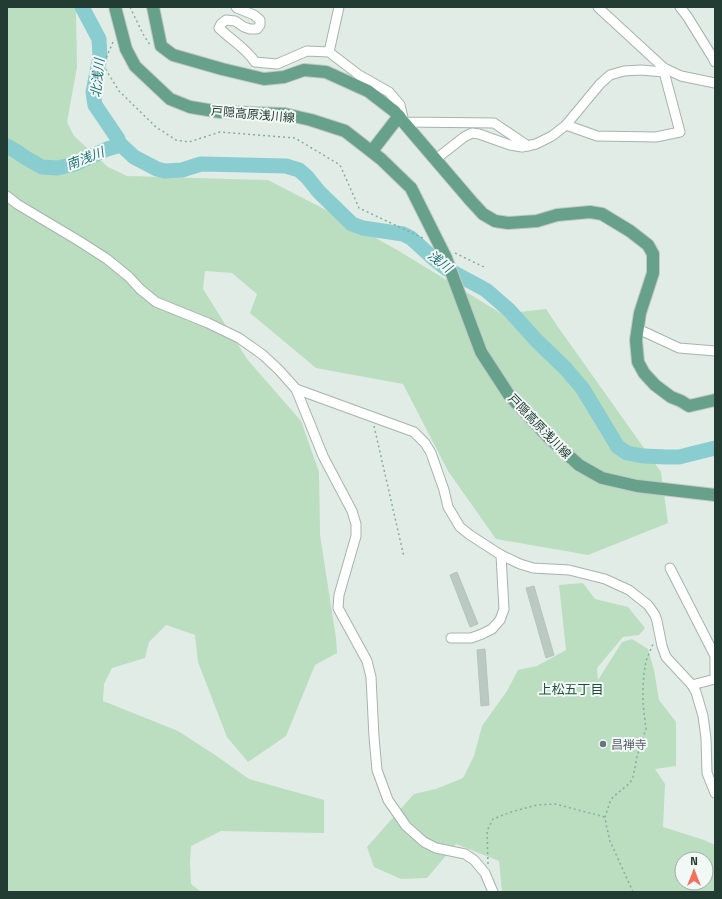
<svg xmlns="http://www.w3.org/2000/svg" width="722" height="899" viewBox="0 0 722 899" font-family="'Titillium Web','Noto Sans JP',sans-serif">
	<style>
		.green { fill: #bbddc0; fill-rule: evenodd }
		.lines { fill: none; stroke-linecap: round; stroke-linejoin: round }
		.river { stroke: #8acdd0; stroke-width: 15 }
		.building { fill: #bac9c2; stroke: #b4c5bc }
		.minor-casing { stroke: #a5b4ad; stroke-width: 11 }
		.major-casing { stroke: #c1c8c6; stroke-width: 14 }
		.path { stroke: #83af9c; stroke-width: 1.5; stroke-dasharray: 2 3; stroke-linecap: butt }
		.minor { stroke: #fff; stroke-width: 9 }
		.major { stroke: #67a18c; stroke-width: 12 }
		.major-bridge-casing { stroke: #c1c8c6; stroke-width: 14; stroke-linecap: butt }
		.major-bridge { stroke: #67a18c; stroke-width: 12 }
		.worship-dot { fill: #6b7280; stroke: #f2f8f5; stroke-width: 1.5 }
		.labels { text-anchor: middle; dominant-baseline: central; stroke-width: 4; stroke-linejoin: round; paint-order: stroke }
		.street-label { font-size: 12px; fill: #223c33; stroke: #f2f8f5 }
		.worship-label { font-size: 12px; fill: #5b616d; stroke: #f2f8f5; text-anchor: start }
		.water-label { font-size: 13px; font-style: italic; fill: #1d7277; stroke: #f2f8f5 }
		.neighbourhood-label { font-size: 13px; fill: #1e4e3e; stroke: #f2f8f5 }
	</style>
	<rect width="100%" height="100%" fill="#e2ece6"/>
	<g class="green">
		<polygon points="7,7 77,7 76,13 77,67 67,122 74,136 108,167 127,176 268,180 324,209 399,251 502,314 546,309 558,327 661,472 668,523 588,555 496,539 448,471 403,384 316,368 250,313 257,294 232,273 205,271 203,289 247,359 301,421 319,472 320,535 336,638 337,653 315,665 286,736 248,762 227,737 198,662 195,635 166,625 149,642 145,658 112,668 104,684 103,701 178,731 215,755 249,779 324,800 324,833 221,831 191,846 190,862 191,884 201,892 7,892"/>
		<path d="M583,583L595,599L628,607L645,628L639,635L623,637L597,668L598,680L622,642L632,639L648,649L654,670L659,700L676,722V766L655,769L665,784L663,827L704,840L715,845V892H502L499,861L456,844L427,878L401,879L374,867L367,847L414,794L436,789L463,778L474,756L482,726L507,691L518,670L537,666L566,650L559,585ZM682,859H706V883H682Z"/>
	</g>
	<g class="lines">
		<g class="river">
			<polyline points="82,7 99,39 100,57 93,92 95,105 118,139 119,143 134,157 157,169 165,171 182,170 201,164 286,166 299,170 307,177 319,192 352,224 363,228 403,234 411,238 433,258 447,269 486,290 509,310 536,340 566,369 583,389 618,447 627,453 643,456 667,457 679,457 715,448"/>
			<polyline points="7,146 19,153 20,154 26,158 42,167 57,168 75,164 107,149 121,145"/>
		</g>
	</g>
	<g class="building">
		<polygon points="457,572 478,624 470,627 450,575"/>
		<polygon points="534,586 554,655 546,658 526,588"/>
		<polygon points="485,649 489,705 481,706 477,650"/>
	</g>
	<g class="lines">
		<defs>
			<g id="minor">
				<path d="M236,7L237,8L254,15L260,20V25L257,29H250L244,27L235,21L226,20L221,24L219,28C231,40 246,48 255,62L277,64L307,51L329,52L359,75L389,92L400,105L404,122L494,123L528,146"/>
				<polyline points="598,7 602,11 664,68 681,76 715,83"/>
				<polyline points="680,7 687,16 713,58 715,62"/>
				<polyline points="329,52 339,7"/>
				<polyline points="566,125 597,136 656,137 680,132 664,72"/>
				<polyline points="436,159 464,137 472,133 479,134 510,145 522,147 536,144 552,136 566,125 600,84 610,75 624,71 641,70 664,72 664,68"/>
				<polyline points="7,196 17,204 79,241 107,259 129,277 140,289 156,302 208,323 239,338 263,355 279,370 296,389 414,432 425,443 431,453 444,490 448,507 460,527 470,535 501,555 520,564 533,568 569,570 605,579 629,590 648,605 655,615 657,621 662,646 666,657 692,685 696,692 703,716 706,738 707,773 715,793"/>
				<polyline points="638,329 679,348 715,351"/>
				<polyline points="296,389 323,456 352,511 356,524 356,536 339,595 338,608 367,661 371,677 374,737 377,770 388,800 406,826 424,842 436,848 465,854 474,860 485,873 493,892"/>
				<polyline points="670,568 715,656 715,679 692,685"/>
				<polyline points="451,638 471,638 482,634 492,629 500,620 504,609 501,555"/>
			</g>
			<g id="major">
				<polyline points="153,7 161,46 173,55 222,69 264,79 284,77 304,70 326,72 368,91 394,111 471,201 483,214 495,221 508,223 537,221 557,215 590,212 602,214 630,231 648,245 653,254 653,273 640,313 636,340 638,362 644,373 655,385 671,397 681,401 689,406 715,400"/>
				<polyline points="126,49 135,66 170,99 190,107 220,112 285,114 311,120 345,131 381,159 411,188"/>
				<polyline points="372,151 399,116"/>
				<polyline points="462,301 481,352 509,395 548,437 579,465 602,478 637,486 715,495"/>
			</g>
		</defs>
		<use href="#minor" class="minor-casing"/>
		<use href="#major" class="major-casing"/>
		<g class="path">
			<polyline points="130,7 143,34 150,45 151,45"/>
			<polyline points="113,42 103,65 119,91 156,127 176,140 189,142 220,132 295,138 340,165 359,208 425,239"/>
			<polyline points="455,253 486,268"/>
			<polyline points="374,426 404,557"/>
			<polyline points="488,864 487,831 493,819 511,812 537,805 555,804 605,817"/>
			<polyline points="633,892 610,841 606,824 605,817 610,802 613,797 630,783 633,777 637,757 641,742 646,729 643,704 643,687 644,673 646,661 653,644"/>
		</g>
		<use href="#minor" class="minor"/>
		<use href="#major" class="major"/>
		<defs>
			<g id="major-bridge">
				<polyline points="115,7 126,49"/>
				<polyline points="411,188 446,258 462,301"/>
			</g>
		</defs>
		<use href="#major-bridge" class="major-bridge-casing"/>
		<use href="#major-bridge" class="major-bridge"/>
	</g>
	<circle class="worship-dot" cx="603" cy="744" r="4"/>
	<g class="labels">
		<g class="street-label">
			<text transform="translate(253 114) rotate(5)">戸隠高原浅川線</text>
			<text transform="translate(540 426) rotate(46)">戸隠高原浅川線</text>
		</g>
		<g class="worship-label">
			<text x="611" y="744">昌禅寺</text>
		</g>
		<g class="water-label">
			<text transform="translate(97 78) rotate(-84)">北浅川</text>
			<text transform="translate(85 158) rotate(-21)">南浅川</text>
			<text transform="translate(440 261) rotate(38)">浅川</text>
		</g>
		<g class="neighbourhood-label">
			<text x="571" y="689">上松五丁目</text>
		</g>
	</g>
	<rect width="722" height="899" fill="none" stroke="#223c33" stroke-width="16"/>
	<g transform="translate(694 871)"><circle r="19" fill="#f2f8f5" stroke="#9fada7"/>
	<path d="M0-3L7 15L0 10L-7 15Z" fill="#f0715c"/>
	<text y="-6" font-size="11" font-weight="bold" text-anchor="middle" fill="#223c33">N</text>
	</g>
</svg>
